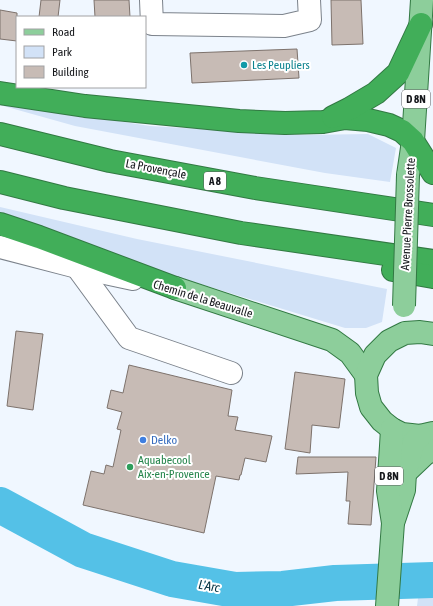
<svg xmlns="http://www.w3.org/2000/svg" width="433" height="606" viewBox="0 0 433 606" font-family="'Asap Condensed',sans-serif">
	<style>
		.green { fill: #d2e2f7 }
		.lines { fill: none; stroke-linecap: round; stroke-linejoin: round }
		.river { stroke: #54c1e7; stroke-width: 36 }
		.building { fill: #c7bbb5; stroke: #7d726c }
		.minor-casing { stroke: #7b828b; stroke-width: 24 }
		.major-casing { stroke: #327943; stroke-width: 24 }
		.highway-casing { stroke: #327943; stroke-width: 24 }
		.minor { stroke: #fff; stroke-width: 22 }
		.major { stroke: #8dce9b; stroke-width: 22 }
		.highway { stroke: #41ae59; stroke-width: 22 }
		.major-bridge-casing { stroke: #327943; stroke-width: 24; stroke-linecap: butt }
		.major-bridge { stroke: #8dce9b; stroke-width: 22 }
		.culture-dot { fill: #0f9aa8; stroke: #fff; stroke-width: 1.5 }
		.shop-dot { fill: #3f7fe0; stroke: #fff; stroke-width: 1.5 }
		.leisure-dot { fill: #2e9e5b; stroke: #fff; stroke-width: 1.5 }
		.labels { text-anchor: middle; dominant-baseline: central; stroke-width: 4; stroke-linejoin: round; paint-order: stroke }
		.shield { fill: #fff; stroke: #5b5d5f; stroke-width: 1 }
		.shield-label { font-size: 11px; font-weight: bold; fill: #15171b }
		.culture-label { font-size: 12px; fill: #0d838f; stroke: #fff; text-anchor: start }
		.street-label { font-size: 12px; fill: #15171b; stroke: #fff }
		.shop-label { font-size: 12px; fill: #366cbe; stroke: #fff; text-anchor: start }
		.leisure-label { font-size: 12px; fill: #27864d; stroke: #fff; text-anchor: start }
		.water-label { font-size: 13px; font-style: italic; fill: #003141; stroke: #fff }
	</style>
	<rect width="100%" height="100%" fill="#f0f7ff"/>
	<g class="green">
		<polygon points="0,101 41,109 150,126 303,135 368,134 396,148 390,182 325,173 75,126 0,105"/>
		<polygon points="0,207 137,239 387,289 382,322 366,328 345,328 148,268 0,215"/>
		<polygon points="419,590 433,592 433,606 417,606"/>
	</g>
	<g class="lines">
		<polyline class="river" points="0,505 83,550 172,579 235,590 283,589 335,583 433,580"/>
	</g>
	<g class="building">
		<polygon points="41,0 60,0 58,17 39,17"/>
		<polygon points="94,0 129,0 130,17 95,17"/>
		<polygon points="331,0 361,0 363,44 332,45"/>
		<polygon points="0,10 17,13 17,41 0,39"/>
		<polygon points="297,49 299,78 192,83 190,53"/>
		<polygon points="16,331 43,334 33,410 7,406"/>
		<polygon points="129,365 232,390 228,416 238,417 235,430 272,436 266,462 245,458 241,475 240,475 239,480 216,476 204,533 83,505 91,471 104,474 106,465 113,467 121,430 117,429 122,412 107,408 111,390 123,393"/>
		<polygon points="295,372 345,379 339,428 312,425 310,453 285,449"/>
		<polygon points="298,457 376,457 371,525 348,524 350,501 346,501 348,472 296,474"/>
	</g>
	<g class="lines">
		<defs>
			<g id="minor">
				<polyline points="151,0 152,24 284,26 310,20 309,0"/>
				<polyline points="0,247 77,267 133,279"/>
				<polyline points="77,267 129,338 231,373"/>
			</g>
			<g id="major">
				<polyline points="408,175 413,141 422,0"/>
				<polyline points="175,288 332,340 350,353 366,375"/>
				<polyline points="433,334 420,332 405,333 389,341 375,355 366,375 367,393 371,407 382,421 392,429 402,434 420,436 433,433"/>
				<polyline points="405,473 425,454 433,450"/>
				<polyline points="394,520 404,490 405,473 414,442 420,436"/>
				<polyline points="387,606 393,523 388,491 391,446 392,429"/>
			</g>
			<g id="highway">
				<polyline points="0,93 85,106 239,121 285,123 323,122 345,118 368,120 389,125 402,131 413,141 433,173"/>
				<polyline points="333,117 349,109 376,93 398,73 421,24"/>
				<polyline points="0,134 110,161 255,188 433,215"/>
				<polyline points="0,182 64,198 241,233 433,261"/>
				<polyline points="0,224 39,237 175,288"/>
				<polyline points="393,270 433,277"/>
			</g>
		</defs>
		<use href="#minor" class="minor-casing"/>
		<use href="#major" class="major-casing"/>
		<use href="#highway" class="highway-casing"/>
		<use href="#minor" class="minor"/>
		<use href="#major" class="major"/>
		<use href="#highway" class="highway"/>
		<defs>
			<polyline id="major-bridge" points="404,306 408,175"/>
		</defs>
		<use href="#major-bridge" class="major-bridge-casing"/>
		<use href="#major-bridge" class="major-bridge"/>
	</g>
	<circle class="culture-dot" cx="244" cy="65" r="4"/>
	<circle class="shop-dot" cx="143" cy="440" r="4"/>
	<circle class="leisure-dot" cx="130" cy="467" r="4"/>
	<g class="labels">
		<g class="shield">
			<rect x="402" y="90" width="28" height="18" rx="3"/>
			<rect x="204" y="172" width="22" height="18" rx="3"/>
			<rect x="375" y="467" width="28" height="18" rx="3"/>
		</g>
		<g class="shield-label">
			<text x="416" y="99">D 8N</text>
			<text x="215" y="181">A 8</text>
			<text x="389" y="476">D 8N</text>
		</g>
		<g class="culture-label">
			<text x="252" y="65">Les Peupliers</text>
		</g>
		<g class="street-label">
			<text transform="translate(156 169) rotate(11)">La Provençale</text>
			<text transform="translate(408 214) rotate(-87)">Avenue Pierre Brossolette</text>
			<text transform="translate(203 299) rotate(17)">Chemin de la Beauvalle</text>
		</g>
		<g class="shop-label">
			<text x="151" y="440">Delko</text>
		</g>
		<g class="leisure-label">
			<text x="138" y="460">Aquabecool<tspan x="138" dy="14">Aix-en-Provence</tspan></text>
		</g>
		<g class="water-label">
			<text transform="translate(209 586) rotate(10)">L'Arc</text>
		</g>
	</g>
	<rect x="16" y="16" width="130" height="72" fill="#ffffff" stroke="#a1a2a4"/>
	<rect x="24" y="29" width="20" height="6" fill="#8dce9b" stroke="#a1a2a4"/>
	<text x="52" y="36" font-size="12" fill="#15171b">Road</text>
	<rect x="24" y="46" width="20" height="12" fill="#d2e2f7" stroke="#a1a2a4"/>
	<text x="52" y="56" font-size="12" fill="#15171b">Park</text>
	<rect x="24" y="66" width="20" height="12" fill="#c7bbb5" stroke="#a1a2a4"/>
	<text x="52" y="76" font-size="12" fill="#15171b">Building</text>
</svg>
